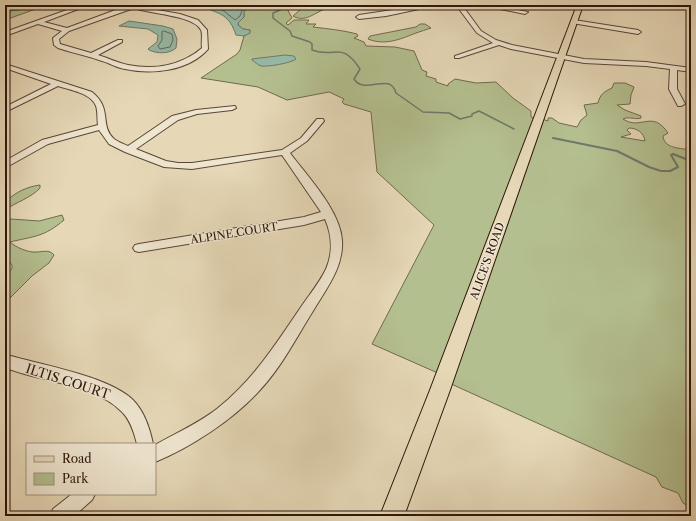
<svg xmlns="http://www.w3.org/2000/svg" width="696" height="521" viewBox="0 0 696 521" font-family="'Libre Caslon Text',serif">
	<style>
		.green { fill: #b4bf8f; stroke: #706a4e; fill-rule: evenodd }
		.water { fill: #97bba8; stroke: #6d796a }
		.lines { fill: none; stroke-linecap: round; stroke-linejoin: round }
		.shore { stroke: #62685a; stroke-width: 1 }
		.stream-far1 { stroke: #6d796a; stroke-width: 1.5 }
		.stream { stroke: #6d796a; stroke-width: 2 }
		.minor-casing { stroke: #5b4637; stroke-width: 2 }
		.major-casing { stroke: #2d150c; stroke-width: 2 }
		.minor { fill: #efe6d0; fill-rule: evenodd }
		.major { fill: #e6d8b7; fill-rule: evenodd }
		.labels { text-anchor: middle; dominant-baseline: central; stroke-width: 3; stroke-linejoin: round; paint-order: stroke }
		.street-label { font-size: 11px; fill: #2d150c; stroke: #efe6d0 }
		.near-street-label { font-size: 13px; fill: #2d150c; stroke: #efe6d0 }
	</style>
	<rect width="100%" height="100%" fill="#e6d8b7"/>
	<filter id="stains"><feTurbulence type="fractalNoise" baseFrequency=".005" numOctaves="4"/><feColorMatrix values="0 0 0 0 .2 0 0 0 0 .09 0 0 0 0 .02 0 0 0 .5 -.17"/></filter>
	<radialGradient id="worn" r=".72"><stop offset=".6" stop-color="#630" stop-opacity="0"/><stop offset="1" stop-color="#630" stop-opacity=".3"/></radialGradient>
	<g class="green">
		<polygon points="5,5 47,5 5,20"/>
		<path d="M248,5H285L292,18L286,23L288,25L294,20H309L306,24H316L313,27C329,29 342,30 357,34L358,36L354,38L364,42L366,46L395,47L414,51L422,70L427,72L426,76L436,79V82L448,86V84L455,79L476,83L496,82L513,98L531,111V117L535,119L440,374L372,344L434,225L377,172L371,112L344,104L342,102L344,99L329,92L287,100L258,87L201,78L237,54L240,50L244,36L250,32V30L243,29L238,25V23L244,17V12Z"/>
		<path d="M300,5H344C338,7 331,6 325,9C314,13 305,23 293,16L300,10Z"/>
		<path d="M420,24H425L431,28C426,30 421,31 416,33C401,39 385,46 368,39L370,36L416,27Z"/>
		<path d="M614,83H625L634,87L631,95L630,104L617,105L625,110L641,116V118C636,120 628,116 623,119C641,131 652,109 668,133L663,136C664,149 681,148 691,150V508L683,503L678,493L662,487L656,477L449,383L542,119L548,121V118H552L559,123L577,127L581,120L587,115L584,105L598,103C600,95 603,92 612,88ZM629,128C637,128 644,133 645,141L621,137L631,134L627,130Z"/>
		<path d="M40,185V188C31,198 16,202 5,210V202C16,192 26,187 40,185Z"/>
		<path d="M62,215L64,220C44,237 35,236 10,242C15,247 29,253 36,252C43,252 49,249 54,255L49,263L32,276L5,303V275L12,269V265L5,257V231L8,229L6,223L11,219L39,221Z"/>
	</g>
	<g class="water">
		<polygon points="5,5 35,5 30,8 5,12"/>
		<path d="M207,5H248L244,12V17L238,23V25L243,29L250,30V33L244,36L236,35C229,14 220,14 203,7Z"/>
		<path d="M129,21L163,26L173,29L177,39L176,48C169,54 158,54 149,50L148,49L157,42L158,35L148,29L119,26Z"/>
		<path d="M285,55L294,56L296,59C291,63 268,67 261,66C258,65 255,62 252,60V59Z"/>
	</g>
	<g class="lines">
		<g class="shore">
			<polyline points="210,5 224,11 235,20 240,16 244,5"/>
			<polygon points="164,31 172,34 173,40 170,47 160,49 158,46 162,40 162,32"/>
		</g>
		<g class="stream-far1">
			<path d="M278,5L280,10L273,13V18L290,31L292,36L310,42L312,44V50C336,59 341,40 360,69L354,79C365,96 390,71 396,93L423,112L449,113L460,119L472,116V114L479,111L514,129"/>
			<polyline points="308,7 330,5"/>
			<polyline points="279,8 288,8"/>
		</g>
		<polyline class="stream" points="553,138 617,151 649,167 661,171 670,171 678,167 671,155 673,154 691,161"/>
		<defs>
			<g id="minor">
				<path d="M81,5H89L44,22L67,28L129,5H137L146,8L180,14L198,20L207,30L208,49C189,71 152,75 125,69C117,68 110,63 102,61C88,56 73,53 58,48L54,45L53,38L62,31L38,24L5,36V32ZM134,8C150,14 193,15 201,30C203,34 201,43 202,48C181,66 154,70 128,65C118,63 108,58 98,55L122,42V40H118L91,53L60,44L59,39L69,31Z"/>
				<polygon points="426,5 438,5 386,16 359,19 356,17 359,15"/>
				<polygon points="456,5 462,5 481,31 496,40 512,45 584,59 646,62 691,68 691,72 677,70 677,89 685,104 681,106 678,106 669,89 670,69 646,66 584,63 511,49 499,45 459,58 455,58 455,56 493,43 477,33"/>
				<polygon points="480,5 493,5 528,12 525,14"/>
				<polygon points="574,20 638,30 641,32 638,34 572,23 572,21"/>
				<path d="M5,64L92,92C113,109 99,125 114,139C118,142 124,144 128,146L172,116L196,110L235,106L236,108L232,110L197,114L178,120L136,149L166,161L178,163H192L282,150L301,138L317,119H323L324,121L307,141L290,153C307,176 340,210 342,240C344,267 326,289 313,311C296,338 281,368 259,391C234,419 190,448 155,462V445C176,433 199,423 218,408C254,379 275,345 301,307C309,295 320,282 326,269C333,253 332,235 325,219L304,225L139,252L135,251L133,248L135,245L139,244L304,217L321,212L282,155L192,169L164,167L125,152L109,144L99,130L48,144L5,168V161L42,140L98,125C97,119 98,112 96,106C91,93 70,90 58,86L5,112V107L51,84L5,68Z"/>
				<path d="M11,356C43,365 110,377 133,400C144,411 150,429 153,444H137C134,432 130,419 121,411C96,385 39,381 6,368V358Z"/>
				<polygon points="72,494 95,494 92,500 74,516 51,516 53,509"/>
			</g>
			<polygon id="major" points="577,5 583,5 450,390 404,516 380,516 430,390"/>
		</defs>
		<use href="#minor" class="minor-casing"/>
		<use href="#major" class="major-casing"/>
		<use href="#minor" class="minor"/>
		<use href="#major" class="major"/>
	</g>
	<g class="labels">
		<g class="street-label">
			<text transform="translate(234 233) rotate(-9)">ALPINE COURT</text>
			<text transform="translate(487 261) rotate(-70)">ALICE'S ROAD</text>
		</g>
		<g class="near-street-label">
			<text transform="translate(68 381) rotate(18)">ILTIS COURT</text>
		</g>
	</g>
	<rect width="696" height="521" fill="none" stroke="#e6d8b7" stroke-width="20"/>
	<rect x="6" y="6" width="684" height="509" fill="none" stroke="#2d150c" stroke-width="2"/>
	<rect x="10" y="10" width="676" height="501" fill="none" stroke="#2d150c"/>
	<rect x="26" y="443" width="130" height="52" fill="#efe6d0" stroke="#a19282"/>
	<rect x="34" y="456" width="20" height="6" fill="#e6d8b7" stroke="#a19282"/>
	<text x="62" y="463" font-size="12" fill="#2d150c">Road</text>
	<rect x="34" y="473" width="20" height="12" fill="#b4bf8f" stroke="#a19282"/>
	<text x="62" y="483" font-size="12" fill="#2d150c">Park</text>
	<rect width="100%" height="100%" filter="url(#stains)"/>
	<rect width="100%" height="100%" fill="url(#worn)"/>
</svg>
